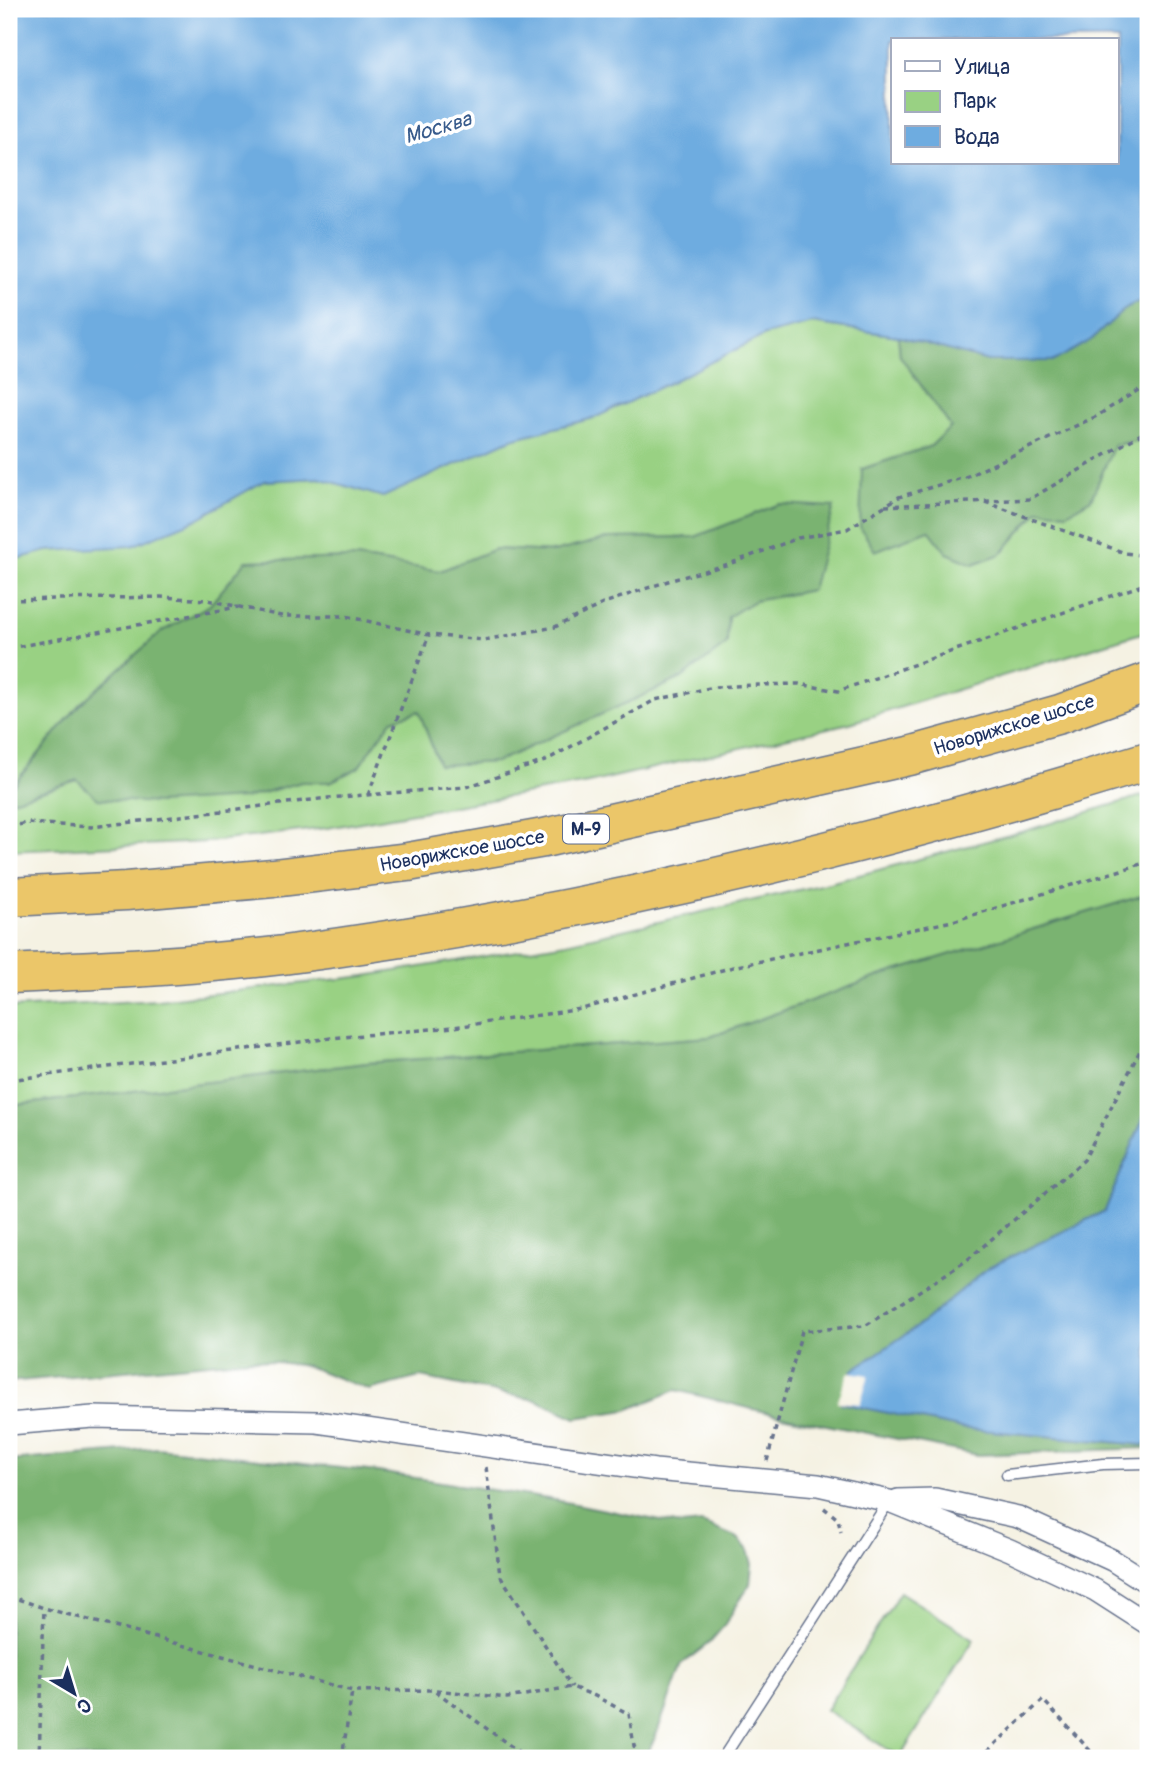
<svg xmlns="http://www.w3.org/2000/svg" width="1157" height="1767" viewBox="0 0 1157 1767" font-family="Pangolin,sans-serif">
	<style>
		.green { fill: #99d183; stroke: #5a8070; stroke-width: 2 }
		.forest { fill: #7ab371; stroke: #4a7168; stroke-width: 2 }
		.water { fill: #6eace0; stroke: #446e9f; stroke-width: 2; fill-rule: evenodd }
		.pier { fill: #f5f2e3 }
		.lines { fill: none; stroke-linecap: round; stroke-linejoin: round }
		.lane-casing { stroke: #67738d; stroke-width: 13 }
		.street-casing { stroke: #67738d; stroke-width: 24 }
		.highway-casing { stroke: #67738d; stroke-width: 41 }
		.path { stroke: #67738d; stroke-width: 3.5; stroke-dasharray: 5 5; stroke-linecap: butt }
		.lane { stroke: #fff; stroke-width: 10 }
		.street { stroke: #fff; stroke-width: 21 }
		.highway { stroke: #ebc669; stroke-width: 38 }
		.labels { text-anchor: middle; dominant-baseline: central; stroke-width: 7; stroke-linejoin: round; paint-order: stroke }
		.shield { fill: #fff; stroke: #5f6d8e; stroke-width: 2 }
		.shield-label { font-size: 18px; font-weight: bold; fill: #1b2f5e }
		.street-label { font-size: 19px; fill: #1b2f5e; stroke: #fff }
		.water-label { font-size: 21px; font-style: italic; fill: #385b8c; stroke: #fff }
	</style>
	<rect width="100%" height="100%" fill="#fff"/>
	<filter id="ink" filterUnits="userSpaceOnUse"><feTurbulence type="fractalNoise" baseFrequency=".0143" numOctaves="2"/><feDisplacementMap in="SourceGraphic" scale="14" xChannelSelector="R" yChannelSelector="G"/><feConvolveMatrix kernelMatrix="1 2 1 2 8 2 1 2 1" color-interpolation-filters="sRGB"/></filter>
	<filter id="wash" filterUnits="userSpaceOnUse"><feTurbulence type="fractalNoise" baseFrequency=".00686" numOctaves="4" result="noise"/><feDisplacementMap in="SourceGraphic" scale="28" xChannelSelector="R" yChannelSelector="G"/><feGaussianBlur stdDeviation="1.57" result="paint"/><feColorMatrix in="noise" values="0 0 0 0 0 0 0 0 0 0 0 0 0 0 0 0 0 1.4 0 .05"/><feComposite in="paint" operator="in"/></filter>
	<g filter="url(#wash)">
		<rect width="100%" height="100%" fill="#f5f2e3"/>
		<g class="green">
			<polygon points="812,323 898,336 900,356 951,427 931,446 862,469 929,530 947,553 973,564 1001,554 1039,510 1067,513 1091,499 1114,445 1141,440 1148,447 1148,631 850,723 588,783 327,828 208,842 9,851 9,801 77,780 245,798 301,782 330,782 358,768 392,720 419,711 439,765 496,762 682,678 728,617 754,601 812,590 780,504 695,537 609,538 554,552 495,549 440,571 356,558 247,561 210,605 161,632 79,705 9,790 9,561 47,551 132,545 195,520 264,481 319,478 383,497 511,439 594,418 671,382 765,335"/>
			<polygon points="1148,794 1148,894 883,975 710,1037 367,1063 9,1106 9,1008 158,1000 365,976 566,943 829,883 1028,830"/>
			<polygon points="900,1592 974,1639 900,1757 826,1710"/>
		</g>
		<g class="forest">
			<polygon points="1148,297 1148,447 1141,440 1114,445 1091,499 1067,513 1039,510 1001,554 973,564 947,553 929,530 875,551 860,527 862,469 931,446 951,427 900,356 898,336 988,361 1091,340 1127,307"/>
			<polygon points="780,504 834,507 812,590 754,601 728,617 727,644 682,678 496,762 439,765 419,711 392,720 358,768 330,782 301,782 245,798 157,803 98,799 77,780 9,801 9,790 79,705 161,632 210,605 246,561 356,558 440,571 495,549 554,552 609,538 695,537"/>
			<polygon points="1148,894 1148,1107 1105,1211 988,1268 921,1324 853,1370 841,1403 959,1428 1143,1445 1148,1441 1148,1448 978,1455 781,1416 676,1390 627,1410 576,1418 536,1400 420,1377 369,1390 307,1366 252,1359 9,1382 9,1106 367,1063 710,1037 883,975"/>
			<polygon points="157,1448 378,1472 555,1500 681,1525 702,1523 738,1538 748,1550 752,1564 750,1584 723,1627 709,1643 682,1664 655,1738 647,1752 639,1758 9,1758 9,1461"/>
		</g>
		<g class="water">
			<path d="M9,9H1148V297L1127,307L1091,340L1054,361H988L898,336L812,323L765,335L671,382L594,418L511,439L383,497L319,478L264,481L195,520L132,546L47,551L9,561ZM893,40H1117V163H893Z"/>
			<polygon points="1148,1107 1148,1441 1143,1445 959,1428 841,1403 853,1370 921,1324 988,1268 1105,1211"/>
		</g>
		<polygon class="pier" points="849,1372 869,1375 860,1404 837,1402"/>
	</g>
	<g filter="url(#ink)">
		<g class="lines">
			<defs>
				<g id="lane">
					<polyline points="1007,1475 1103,1464 1148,1463"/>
					<polyline points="723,1758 889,1501"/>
				</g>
				<g id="street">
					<polyline points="9,1424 93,1417 317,1422 655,1470 818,1485 889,1501 1010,1550 1095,1590 1148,1624"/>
					<polyline points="898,1500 935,1499 1018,1517 1112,1560 1148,1583"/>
				</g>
				<g id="highway">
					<polyline points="9,897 126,891 273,878 408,862 544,838 913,755 1060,714 1148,682"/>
					<path d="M9,974C100,970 192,966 283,955C577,917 865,848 1148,761"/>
				</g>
			</defs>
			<use href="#lane" class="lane-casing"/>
			<use href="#street" class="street-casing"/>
			<use href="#highway" class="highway-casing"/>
			<g class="path">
				<polyline points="985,502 1125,553 1148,556"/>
				<polyline points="885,506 1030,499 1148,430"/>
				<polyline points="9,600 161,597 208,600 281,616 345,616 429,635 484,640 555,627 607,602 668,581 729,564 798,538 847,529 899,497 968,476 1095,417 1148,384"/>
				<polyline points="9,648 238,607"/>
				<polyline points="368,795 429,635"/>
				<polyline points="9,827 27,823 92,827 328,798 466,787 545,761 655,700 714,687 758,685 799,684 838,691 1148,583"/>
				<polyline points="9,1080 331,1038 454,1027 582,1009 733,967 953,921 1148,862"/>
				<polyline points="767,1461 802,1331 865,1326 966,1261 1084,1160 1148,1035"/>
				<polyline points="486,1467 500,1575 572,1687"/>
				<polyline points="824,1508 838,1519 841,1532"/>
				<polyline points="9,1596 44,1608 353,1691 434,1690 527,1758"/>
				<polyline points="436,1690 507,1698 572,1687 595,1696 629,1714 634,1746 640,1758"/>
				<polyline points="39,1758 44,1608"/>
				<polyline points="342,1758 352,1691"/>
				<polyline points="980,1758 1043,1700 1097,1758"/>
			</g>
			<use href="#lane" class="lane"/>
			<use href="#street" class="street"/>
			<use href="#highway" class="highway"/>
		</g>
	</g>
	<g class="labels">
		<rect class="shield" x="563" y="814.5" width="46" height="29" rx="5"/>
		<g class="shield-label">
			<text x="586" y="829">М-9</text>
		</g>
		<g class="street-label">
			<text transform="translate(1014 725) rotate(-17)">Новорижское шоссе</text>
			<text transform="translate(462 851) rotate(-10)">Новорижское шоссе</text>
		</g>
		<g class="water-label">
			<text transform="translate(438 128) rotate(-16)">Москва</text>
		</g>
	</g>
	<rect width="1157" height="1767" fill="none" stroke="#fff" stroke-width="35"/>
	<rect x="891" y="38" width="228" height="126" fill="#ffffff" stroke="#a4acbf" stroke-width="2"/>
	<rect x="905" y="61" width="35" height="10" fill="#ffffff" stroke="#a4acbf" stroke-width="2"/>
	<text x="954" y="74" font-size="21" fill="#1b2f5e">Улица</text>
	<rect x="905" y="91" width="35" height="21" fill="#99d183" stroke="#a4acbf" stroke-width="2"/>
	<text x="954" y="108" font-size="21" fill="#1b2f5e">Парк</text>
	<rect x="905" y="126" width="35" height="21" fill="#6eace0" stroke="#a4acbf" stroke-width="2"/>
	<text x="954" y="144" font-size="21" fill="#1b2f5e">Вода</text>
	<g transform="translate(74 1693) rotate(142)" stroke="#ffffff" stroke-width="5" paint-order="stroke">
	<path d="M0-5L12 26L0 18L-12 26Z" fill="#1b2f5e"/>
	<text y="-10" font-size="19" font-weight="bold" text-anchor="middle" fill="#1b2f5e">С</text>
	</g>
</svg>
